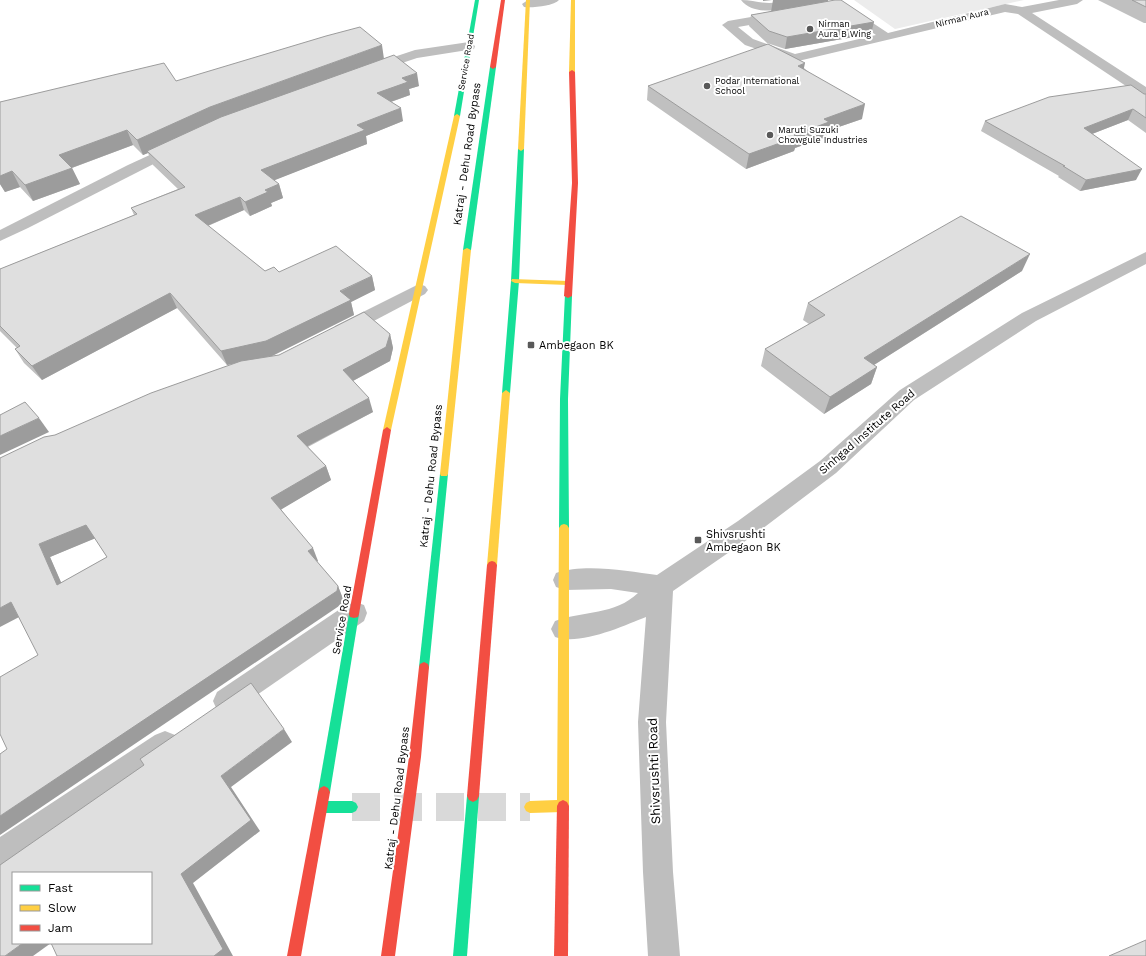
<svg xmlns="http://www.w3.org/2000/svg" width="1146" height="956" viewBox="0 0 1146 956" font-family="'Work Sans',sans-serif">
	<style>
		.green { fill: #ececec }
		.lines { fill: none; stroke-linecap: round; stroke-linejoin: round }
		.secondary-tunnel { stroke: #d9d9d9; stroke-width: 28; stroke-dasharray: 28 14; stroke-linecap: butt }
		.street { fill: #bebebe; fill-rule: evenodd }
		.fast { fill: #16e098; fill-rule: evenodd }
		.slow { fill: #ffcf43; fill-rule: evenodd }
		.jam { fill: #f24e42; fill-rule: evenodd }
		.wall { fill: #c0c0c0; fill-rule: evenodd }
		.shaded-wall { fill: #9c9c9c }
		.building { fill: #dfdfdf; stroke: #9c9c9c; fill-rule: evenodd }
		.poi-dot { fill: #595959; stroke: #fff; stroke-width: 1.5 }
		.labels { text-anchor: middle; dominant-baseline: central; stroke-width: 4; stroke-linejoin: round; paint-order: stroke }
		.far-street-label { font-size: 9px; fill: #000; stroke: #fff }
		.far-poi-label { font-size: 9px; fill: #000; stroke: #fff; text-anchor: start }
		.street-label { font-size: 11px; fill: #000; stroke: #fff }
		.poi-label { font-size: 11px; fill: #000; stroke: #fff; text-anchor: start }
		.near-street-label { font-size: 13px; fill: #000; stroke: #fff }
	</style>
	<rect width="100%" height="100%" fill="#fff"/>
	<polygon class="green" points="854,0 1024,0 895,29"/>
	<g class="lines">
		<polyline class="secondary-tunnel" points="352,807 530,807"/>
		<g class="street">
			<path d="M528,0H559C554,6 532,8 524,7L522,4Z"/>
			<path d="M741,0C751,0 759,3 769,3C783,3 796,0 810,0C807,4 801,4 796,6C780,10 753,16 741,0Z"/>
			<polygon points="1059,0 1083,0 1077,4 1032,13 1146,87 1146,97 1141,96 1018,14 1005,12 794,62 745,45 722,25 728,21 780,12 784,13 786,16 784,19 738,27 753,39 795,54 876,35 843,13 841,10 843,7 847,6 888,33 1005,4 1022,7"/>
			<polygon points="469,42 475,46 474,49 417,58 372,73 367,72 365,69 367,66 415,50"/>
			<polygon points="178,142 183,143 185,146 183,149 28,228 0,241 0,230 128,165"/>
			<path d="M1146,252V264L1036,321L914,400L836,473L754,535L673,591L666,722L673,872L680,956H648L643,872L638,722L646,617C623,626 580,646 555,637L551,629L555,621C583,611 615,615 638,593L611,589L565,590L556,587L553,580L556,573C585,563 628,571 657,575L738,521L820,461L900,390L1022,313Z"/>
			<polygon points="419,284 425,286 428,290 425,294 349,334 342,336 335,334 333,330 335,326"/>
			<polygon points="355,602 364,605 367,613 364,621 235,710 226,713 217,710 213,701 217,692 346,605"/>
			<polygon points="165,731 175,735 179,744 175,753 11,866 0,870 0,837 155,735"/>
		</g>
		<g class="fast">
			<polygon points="475,0 479,0 460,116 457,118 454,116"/>
			<polygon points="493,65 496,67 471,250 467,252 463,250 490,67"/>
			<polygon points="521,147 524,149 519,281 510,393 506,396 502,393 511,281 518,149"/>
			<polygon points="565,294 568,294 572,296 568,399 569,528 567,531 561,531 559,528 560,399"/>
			<polygon points="444,471 447,472 448,474 429,667 428,670 424,672 420,670 419,667 440,474 441,472"/>
			<polygon points="354,610 358,611 359,614 330,792 328,796 324,798 320,796 318,792 349,614 350,611"/>
			<polygon points="473,790 477,792 479,796 467,956 453,956 467,796 469,792"/>
			<polygon points="322,801 352,801 356,803 358,807 356,811 352,813 322,813 318,811 316,807 318,803"/>
		</g>
		<g class="slow">
			<polygon points="526,0 530,0 524,149 521,151 518,149"/>
			<polygon points="571,0 575,0 575,72 572,74 569,72"/>
			<polygon points="457,114 460,116 391,430 387,433 383,430 454,116"/>
			<polygon points="467,248 471,250 448,474 447,476 441,476 440,474 463,250"/>
			<polygon points="512,279 568,281 572,283 568,285 515,283 511,281"/>
			<polygon points="506,390 510,393 497,565 495,568 492,569 489,568 487,565 502,393"/>
			<polygon points="564,524 567,525 569,528 569,806 567,810 563,812 530,813 526,811 524,807 526,803 530,801 557,800 559,528 561,525"/>
		</g>
		<g class="jam">
			<polygon points="501,0 505,0 496,67 493,69 490,67"/>
			<polygon points="572,70 575,72 578,183 572,296 568,298 564,296 572,183 569,72"/>
			<polygon points="387,427 391,430 359,614 358,617 354,618 350,617 349,614 383,430"/>
			<polygon points="492,561 495,562 497,565 479,796 477,800 473,802 469,800 467,796 487,565 489,562"/>
			<polygon points="424,662 428,664 429,667 421,757 395,956 381,956 409,757 419,667 420,664"/>
			<polygon points="324,786 328,788 330,792 301,956 287,956 318,792 320,788"/>
			<polygon points="563,800 567,802 569,806 568,956 554,956 557,806 559,802"/>
		</g>
	</g>
	<g class="wall">
		<polygon points="1098,0 1146,0 1146,23 1144,23"/>
		<polygon points="828,1 871,34 785,49 767,43 749,26 751,15"/>
		<path d="M384,58L419,86L409,89L410,95L391,102L403,121L366,136L367,144L274,180L279,184L283,198L271,203L272,206L250,216L244,210L208,226L265,271L279,272L372,276L375,290L351,302L354,315L272,356L254,359L279,355L390,334L393,348L390,361L353,381L373,412L308,447L326,466L331,480L281,509L318,561L317,562L338,586L343,599L342,604L7,749L38,655L55,435L237,363L227,365L177,308L42,380L24,363L15,349L17,348L0,331V269L134,215L131,208L178,189L153,165L148,153L143,155L133,145L72,168L80,184L33,201L20,187L5,192L0,184V102L176,81ZM95,538L107,557L61,583L50,557Z"/>
		<polygon points="804,68 862,119 827,131 826,137 795,148 794,151 746,169 647,100 648,86"/>
		<polygon points="1144,94 1146,94 1146,133 1128,120 1092,134 1136,180 1080,191 1058,177 1059,176 981,131 985,121"/>
		<polygon points="1022,271 874,365 877,367 871,384 824,414 761,366 765,349 809,324 803,320 808,303"/>
	</g>
	<g class="shaded-wall">
		<polygon points="763,0 772,0 763,1"/>
		<polygon points="773,0 828,0 828,2 771,12"/>
		<polygon points="874,22 871,34 785,49 787,37"/>
		<polygon points="382,45 384,59 147,151 148,153 143,155 137,140 210,107"/>
		<polygon points="805,63 802,77 798,66"/>
		<polygon points="417,73 419,86 409,89 410,95 379,106 377,93 402,78"/>
		<polygon points="865,104 862,119 827,131 826,137 795,148 794,151 746,169 749,154 794,135 824,119"/>
		<polygon points="401,108 403,121 366,136 367,144 265,184 261,170 357,125"/>
		<polygon points="1133,109 1128,120 1079,139 1084,128"/>
		<polygon points="127,130 133,145 66,170 59,155"/>
		<polygon points="72,168 80,184 33,201 25,185"/>
		<polygon points="1142,169 1136,180 1080,191 1086,180"/>
		<polygon points="12,171 20,187 5,192 0,184 0,176"/>
		<polygon points="279,184 283,198 271,203 272,206 250,216 245,202 265,190"/>
		<polygon points="240,197 244,210 200,229 195,215"/>
		<polygon points="1030,254 1022,271 858,375 864,358"/>
		<polygon points="372,276 375,290 351,302 354,315 272,356 227,365 221,351"/>
		<polygon points="170,293 177,308 42,380 32,366"/>
		<polygon points="390,334 393,348 390,361 347,384 343,370"/>
		<polygon points="877,367 871,384 824,414 830,397"/>
		<polygon points="369,398 373,412 302,449 297,436"/>
		<polygon points="39,418 49,432 0,455 0,436"/>
		<polygon points="326,466 331,480 277,512 271,498"/>
		<polygon points="86,525 96,538 50,557 68,598 57,585 39,544"/>
		<polygon points="313,548 318,561 313,564 308,551"/>
		<polygon points="338,586 343,599 342,604 0,835 0,816"/>
		<polygon points="11,602 23,615 0,627 0,608"/>
		<polygon points="284,729 292,742 231,787 260,831 193,883 233,956 214,956 181,874 221,776"/>
		<polygon points="23,943 51,943 33,956 5,956"/>
	</g>
	<g class="building">
		<polygon points="835,0 841,0 874,22 787,37 769,31 751,15"/>
		<polygon points="1132,0 1146,0 1146,7"/>
		<polygon points="360,27 382,45 210,107 137,140 127,130 59,155 72,168 25,185 12,171 0,176 0,102 164,63 176,81 326,36"/>
		<polygon points="768,44 805,63 798,66 865,104 824,119 829,122 794,135 797,137 749,154 648,86"/>
		<polygon points="394,55 417,73 402,78 408,82 377,93 401,108 357,125 365,130 261,170 279,184 265,190 268,192 245,202 240,197 195,215 265,271 274,267 279,272 336,246 372,276 340,291 351,300 266,341 221,351 170,293 32,366 15,349 20,346 0,326 0,269 137,214 131,208 185,187 147,151 221,117"/>
		<polygon points="1131,85 1144,94 1146,94 1146,118 1133,109 1084,128 1142,169 1086,180 1063,166 1065,166 985,121 1049,97"/>
		<polygon points="961,216 1030,254 864,358 877,367 830,397 765,349 825,315 808,303"/>
		<path d="M364,312L390,334L386,347L343,370L369,398L297,436L326,466L271,498L313,548L308,551L338,586L337,591L0,816V754L7,749L0,734V677L38,655L11,602L0,608V458L44,437L55,435L151,393L241,361L279,355ZM86,525L107,557L57,585L39,544Z"/>
		<polygon points="25,402 39,418 0,436 0,415"/>
		<polygon points="251,683 284,729 221,776 251,820 181,874 223,949 214,956 57,956 51,943 151,943 151,873 13,873 13,943 23,943 5,956 0,956 0,865 144,765 140,759"/>
		<polygon points="1146,940 1146,956 1109,956"/>
	</g>
	<g class="poi-dot">
		<circle cx="810" cy="29" r="4"/>
		<circle cx="707" cy="86" r="4"/>
		<circle cx="770" cy="135" r="4"/>
		<rect x="527" y="341" width="8" height="8" rx="2"/>
		<rect x="694" y="536" width="8" height="8" rx="2"/>
	</g>
	<g class="labels">
		<g class="far-street-label">
			<text transform="translate(962 18) rotate(-14)">Nirman Aura</text>
			<text transform="translate(466 62) rotate(-80)">Service Road</text>
		</g>
		<g class="far-poi-label">
			<text x="818" y="24">Nirman<tspan x="818" dy="10">Aura B Wing</tspan></text>
			<text x="715" y="81">Podar International<tspan x="715" dy="10">School</tspan></text>
			<text x="778" y="130">Maruti Suzuki<tspan x="778" dy="10">Chowgule Industries</tspan></text>
		</g>
		<g class="street-label">
			<text transform="translate(467 154) rotate(-82)">Katraj - Dehu Road Bypass</text>
			<text transform="translate(867 432) rotate(-41)">Sinhgad Institute Road</text>
			<text transform="translate(431 476) rotate(-84)">Katraj - Dehu Road Bypass</text>
			<text transform="translate(342 620) rotate(-80)">Service Road</text>
			<text transform="translate(397 798) rotate(-83)">Katraj - Dehu Road Bypass</text>
		</g>
		<g class="poi-label">
			<text x="539" y="345">Ambegaon BK</text>
			<text x="706" y="534">Shivsrushti<tspan x="706" dy="13">Ambegaon BK</tspan></text>
		</g>
		<g class="near-street-label">
			<text transform="translate(654 771) rotate(-92)">Shivsrushti Road</text>
		</g>
	</g>
	<rect x="12" y="872" width="140" height="72" fill="#ffffff" stroke="#999999"/>
	<rect x="20" y="885" width="20" height="6" fill="#16e098" stroke="#999999"/>
	<text x="48" y="892" font-size="12" fill="#000000">Fast</text>
	<rect x="20" y="905" width="20" height="6" fill="#ffcf43" stroke="#999999"/>
	<text x="48" y="912" font-size="12" fill="#000000">Slow</text>
	<rect x="20" y="925" width="20" height="6" fill="#f24e42" stroke="#999999"/>
	<text x="48" y="932" font-size="12" fill="#000000">Jam</text>
</svg>
